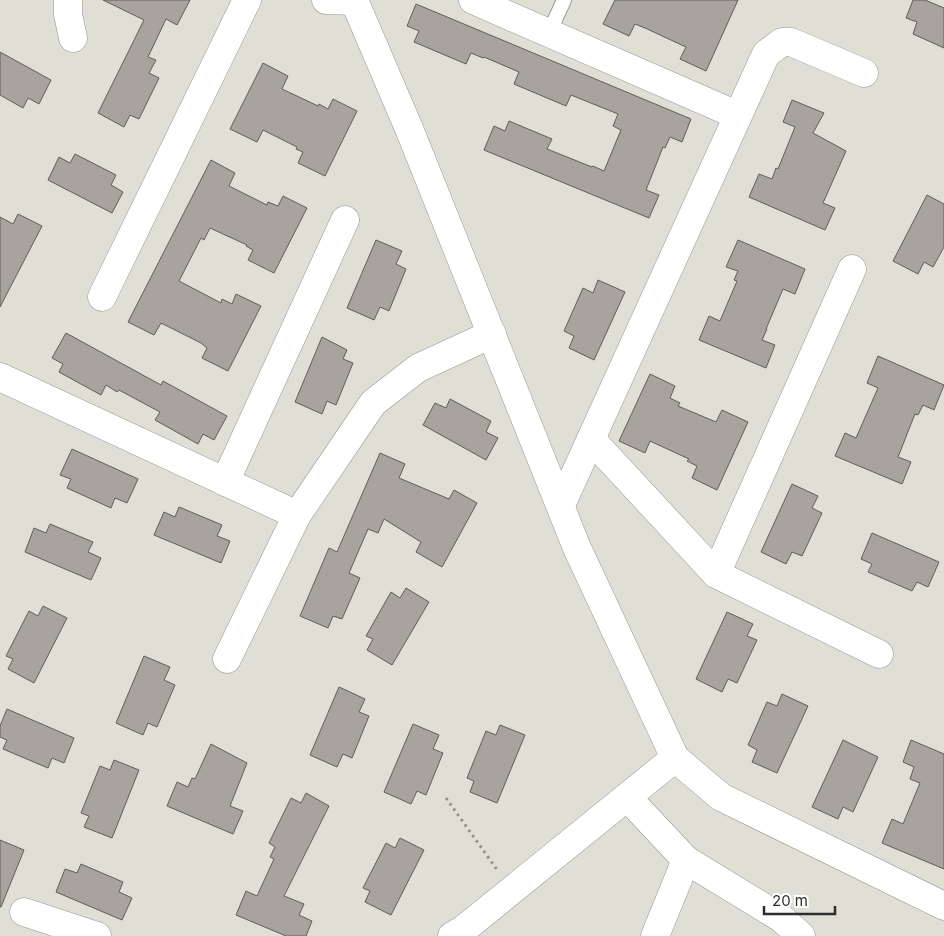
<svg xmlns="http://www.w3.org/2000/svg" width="944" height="936" viewBox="0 0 944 936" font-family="Inter,sans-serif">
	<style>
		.building { fill: #a8a39c; stroke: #625c56 }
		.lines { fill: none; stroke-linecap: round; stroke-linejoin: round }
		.lane-casing { stroke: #97978e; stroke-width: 16 }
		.street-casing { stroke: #97978e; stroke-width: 29 }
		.path { stroke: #91918b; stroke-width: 3; stroke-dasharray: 2.5 4; stroke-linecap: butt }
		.lane { stroke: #fff; stroke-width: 14 }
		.street { stroke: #fff; stroke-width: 28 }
	</style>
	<rect width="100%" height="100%" fill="#dfdfd6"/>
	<g class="building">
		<polygon points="103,0 190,0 177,25 166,19 148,57 156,60 149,73 159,78 139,119 130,115 124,127 98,113 144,20"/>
		<polygon points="615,0 738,0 706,71 680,59 686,47 645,28 635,24 629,36 603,24"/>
		<polygon points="913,0 925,0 944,8 944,48 913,34 917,22 906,18"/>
		<polygon points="416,4 691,119 682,142 670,137 665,148 663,147 646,190 659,195 649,218 484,150 494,126 505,131 509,121 552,139 547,149 592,167 593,166 604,171 621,130 613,126 618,114 571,95 566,106 514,84 519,72 484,57 483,58 471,53 466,64 414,42 419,31 407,26"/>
		<polygon points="0,52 51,80 39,104 28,98 23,108 0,95"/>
		<polygon points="263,63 288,76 282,89 318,106 319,104 328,109 333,99 357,111 325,176 298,163 303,152 296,149 297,147 263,130 257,142 230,129"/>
		<polygon points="792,100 824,113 813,133 846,151 823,203 835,208 825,230 749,197 759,174 772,179 776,168 778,169 795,127 783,122"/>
		<polygon points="75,154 116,175 111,185 123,192 112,213 48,180 59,157 70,163"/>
		<polygon points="211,160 235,173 229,186 267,205 268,202 278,206 283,196 307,208 274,273 248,260 253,250 246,246 247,245 210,228 204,240 201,238 179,281 221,303 222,299 232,304 236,294 261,306 228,371 202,358 207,348 201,343 161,323 154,335 128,322"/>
		<polygon points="927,195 944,204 944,247 933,267 924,262 918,274 893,261"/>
		<polygon points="18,214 42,226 0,307 0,217 13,224"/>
		<polygon points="376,240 402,251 396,264 406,269 389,311 380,307 374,320 347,308"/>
		<polygon points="738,240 805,269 795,294 783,289 766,329 767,329 762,340 775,345 766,368 699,340 709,316 720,321 737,281 734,280 738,271 726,267"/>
		<polygon points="598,280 625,292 594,360 569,348 574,336 564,331 583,288 593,293"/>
		<polygon points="66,333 161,385 163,381 227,416 214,440 203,434 198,444 155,420 160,412 119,390 117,392 106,385 101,395 59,372 63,364 52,358"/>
		<polygon points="322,337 347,350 343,359 353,363 336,405 327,401 322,414 295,402"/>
		<polygon points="878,356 944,385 934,410 923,405 918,415 915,414 898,457 911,462 902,484 835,456 845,433 856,438 878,388 867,383"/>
		<polygon points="650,374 675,386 670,398 680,403 678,406 716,422 722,410 748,422 717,490 692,478 697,466 687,461 689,459 650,441 645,453 619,441"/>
		<polygon points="450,399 491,421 486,432 498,438 486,460 423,425 435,403 446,408"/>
		<polygon points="72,449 138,479 127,503 115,498 111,508 67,488 71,479 60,475"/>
		<polygon points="380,453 405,464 399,478 449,499 454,490 477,503 442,567 416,552 421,542 384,519 378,533 368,529 349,573 360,578 342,619 333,616 328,628 300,616 329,548 337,552"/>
		<polygon points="792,484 818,496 812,508 822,513 802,556 792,552 786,564 761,552"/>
		<polygon points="179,507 222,525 217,536 230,541 221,563 154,535 164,512 175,517"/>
		<polygon points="50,524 93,542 88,552 101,558 91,580 25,552 34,528 46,533"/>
		<polygon points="872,533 939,562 928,587 917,582 912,591 868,572 872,564 861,559"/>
		<polygon points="406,588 429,602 392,665 367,650 373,639 366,636 391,592 400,598"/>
		<polygon points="43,606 67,618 34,683 8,669 13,659 6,656 29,611 38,616"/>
		<polygon points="727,612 753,624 747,636 757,640 737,683 728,679 722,692 696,679"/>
		<polygon points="144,656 170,667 164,680 175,685 157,727 148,723 143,735 116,723"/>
		<polygon points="339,687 365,699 359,712 369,716 352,758 343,754 337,767 310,755"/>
		<polygon points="782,694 808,706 777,773 752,762 757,750 748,745 767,702 777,706"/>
		<polygon points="7,709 74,738 64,763 52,758 48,768 3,749 7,740 0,737 0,726"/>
		<polygon points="413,724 439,735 433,749 443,753 426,795 417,791 411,804 384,792"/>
		<polygon points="500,725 525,735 497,803 470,792 474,781 467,778 486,731 496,735"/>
		<polygon points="843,740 878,757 853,812 843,807 838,819 812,807"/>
		<polygon points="911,740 944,754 944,869 882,843 892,819 903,824 920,783 910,779 914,767 903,762"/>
		<polygon points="211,744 247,763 230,806 243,811 233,834 167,806 177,782 188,787 192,778 195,779"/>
		<polygon points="114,760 139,770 112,838 84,827 89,816 81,813 100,766 110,770"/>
		<polygon points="306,793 329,806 284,896 304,904 299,915 312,921 306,936 286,936 236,915 246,891 257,896 274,859 270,857 275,847 269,843 291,798 301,803"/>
		<polygon points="400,838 424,850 391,915 365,902 370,891 363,888 386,843 395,848"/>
		<polygon points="0,840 24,850 1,907 0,907"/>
		<polygon points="81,864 123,882 119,892 132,898 122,920 56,892 65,869 77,873"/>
	</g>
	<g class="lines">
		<defs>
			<polyline id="lane" points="549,33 564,0"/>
			<g id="street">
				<polyline points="68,0 68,14 73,38"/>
				<polyline points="326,0 355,1"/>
				<polyline points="354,0 410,131 577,548 675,758 721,797 944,906"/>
				<polyline points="473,0 737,115"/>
				<polyline points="102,297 247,0"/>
				<polyline points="0,377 297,515"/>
				<polyline points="591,439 716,574 879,654"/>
				<polyline points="225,482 345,220"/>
				<polyline points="561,505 766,54 782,42 791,42 864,73"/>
				<polyline points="716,574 852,269"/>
				<polyline points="227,659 297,515 373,403 418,368 492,334"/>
				<polyline points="627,797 686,860 781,918 801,936"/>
				<polyline points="24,912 97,936"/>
				<polyline points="452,936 464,929 675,758"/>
				<polyline points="655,936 686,860"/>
			</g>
		</defs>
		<use href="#lane" class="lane-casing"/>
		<use href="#street" class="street-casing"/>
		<polyline class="path" points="446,798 498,871"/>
		<use href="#lane" class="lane"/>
		<use href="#street" class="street"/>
	</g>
	<path d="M764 906v8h71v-8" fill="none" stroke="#2d2d2a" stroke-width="2.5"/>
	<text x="772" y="906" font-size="15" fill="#2d2d2a" stroke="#fffffe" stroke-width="4" paint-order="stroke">20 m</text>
</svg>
